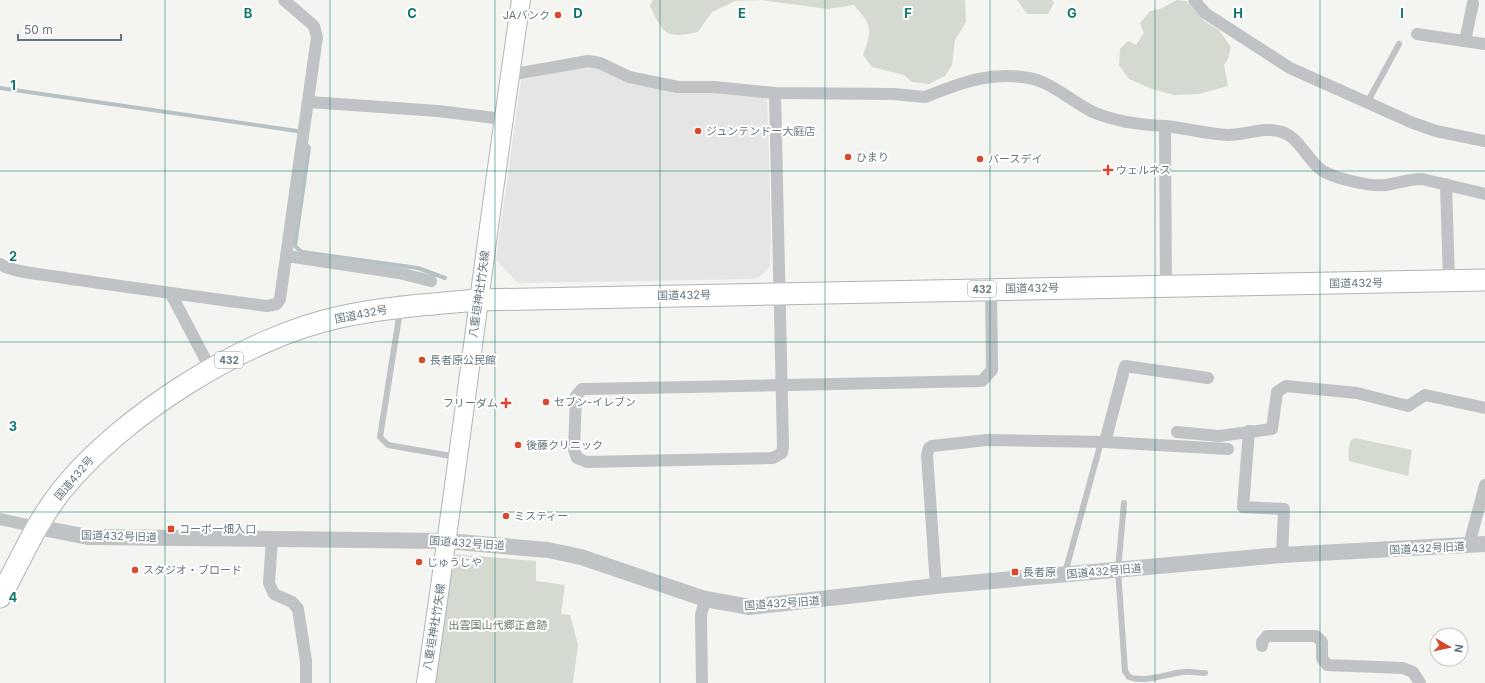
<svg xmlns="http://www.w3.org/2000/svg" width="1485" height="683" viewBox="0 0 1485 683" font-family="Inter,'Noto Sans JP',sans-serif">
	<style>
		.built { fill: #e4e5e4 }
		.green { fill: #d5dad1 }
		.lines { fill: none; stroke-linecap: round; stroke-linejoin: round }
		.stream { stroke: #b6c1c4; stroke-width: 4 }
		.secondary-casing { stroke: #b0b5b8; stroke-width: 20 }
		.trunk-casing { stroke: #b0b4b6; stroke-width: 23 }
		.service { stroke: #bfc3c6; stroke-width: 6 }
		.minor { stroke: #bfc3c6; stroke-width: 12 }
		.tertiary { stroke: #bfc3c6; stroke-width: 16 }
		.secondary { stroke: #fff; stroke-width: 18 }
		.trunk { stroke: #fff; stroke-width: 21 }
		.grid { fill: none; stroke: #0f766e; stroke-width: 1; stroke-opacity: 0.55 }
		.poi-dot { fill: #d7482d; stroke: #fff; stroke-width: 1.5 }
		.labels { text-anchor: middle; dominant-baseline: central; stroke-width: 4; stroke-linejoin: round; paint-order: stroke }
		.shield { fill: #fff; stroke: #939ea5; stroke-width: 1 }
		.shield-label { font-size: 10px; font-weight: bold; fill: #65757f }
		.poi-label { font-size: 11px; fill: #65757f; stroke: #fff; text-anchor: start }
		.street-label { font-size: 11px; fill: #65757f; stroke: #fff }
		.park-label { font-size: 11px; fill: #687763; stroke: #fff }
		.grid-label { font-size: 13px; text-anchor: middle; font-weight: bold; fill: #0f766e; stroke: #fff; stroke-width: 4; stroke-linejoin: round; paint-order: stroke }
	</style>
	<rect width="100%" height="100%" fill="#f4f4f0"/>
	<polygon class="built" points="588,66 598,68 630,84 673,91 762,95 767,98 771,231 770,266 761,276 754,279 518,283 496,260 521,80"/>
	<g class="green">
		<path d="M653,0H965L966,22L955,40L952,65L945,76L929,84L912,82L904,75L872,67L863,55C872,30 872,25 854,5L828,9L761,0L735,1L712,12L698,32C666,39 664,35 650,6Z"/>
		<polygon points="1017,0 1052,0 1054,3 1048,14 1027,14"/>
		<polygon points="1177,0 1186,1 1204,21 1219,30 1231,47 1228,59 1224,65 1228,86 1199,94 1174,95 1152,89 1129,79 1119,65 1120,49 1128,41 1136,45 1144,33 1140,23 1150,11 1160,9"/>
		<path d="M1355,438L1412,450L1408,476L1349,461C1348,454 1348,447 1351,440Z"/>
		<polygon points="452,554 536,561 536,581 565,585 561,614 570,615 578,645 573,683 431,683"/>
	</g>
	<g class="lines">
		<g class="stream">
			<polyline points="0,88 297,131"/>
			<polyline points="306,144 309,148 295,246 302,252 418,268 445,278"/>
		</g>
		<defs>
			<path id="secondary" d="M426,683C460,456 487,227 521,0"/>
			<path id="trunk" d="M0,597C20,562 36,522 62,490C122,415 246,337 340,317C386,307 432,304 478,300L1485,280"/>
		</defs>
		<use href="#secondary" class="secondary-casing"/>
		<use href="#trunk" class="trunk-casing"/>
		<g class="service">
			<polyline points="1367,103 1399,44"/>
			<polyline points="400,311 380,437 388,445 457,457"/>
			<path d="M1124,503L1118,570L1125,671L1129,677C1146,683 1166,674 1183,672C1190,671 1198,673 1205,673"/>
			<polyline points="1065,573 1101,442"/>
		</g>
		<g class="minor">
			<polyline points="1194,0 1205,13 1290,68 1413,123 1436,131 1485,141"/>
			<polyline points="1417,34 1485,44"/>
			<polyline points="1465,41 1473,3"/>
			<path d="M510,75L588,61L600,63L629,77L678,87H714L775,93L894,94L925,97C961,83 989,71 1029,78C1052,82 1072,102 1093,112C1114,121 1142,125 1165,126L1166,286"/>
			<polyline points="775,93 783,446 782,453 773,458 587,462 577,458 574,449 576,396 582,389 586,389 982,381 992,370 991,289"/>
			<polyline points="309,102 438,111 503,119"/>
			<path d="M1165,126C1186,128 1207,134 1228,135C1247,135 1264,126 1282,132C1299,138 1306,157 1319,168C1330,178 1371,187 1386,185C1398,183 1409,179 1422,179L1485,194"/>
			<polyline points="1446,184 1449,281"/>
			<polyline points="287,256 399,273 431,281"/>
			<path d="M0,264C11,273 50,275 65,278C132,288 200,297 267,306L277,304L280,299L317,37L314,26L284,0"/>
			<polyline points="171,294 211,370"/>
			<polyline points="1208,378 1125,366 1105,442 1228,449"/>
			<polyline points="1249,431 1243,507 1284,509 1282,555"/>
			<polyline points="1177,432 1219,436 1272,429 1277,392 1286,386 1357,393 1408,406 1425,395 1485,408"/>
			<polyline points="0,519 37,527"/>
			<polyline points="272,539 269,583 274,594 292,602 298,609 306,661 306,683"/>
			<polyline points="1469,545 1485,485"/>
			<polyline points="936,586 927,455 929,448 932,446 987,440 1105,442"/>
			<polyline points="1262,646 1262,642 1267,636 1316,636 1322,642 1322,658 1327,665 1403,668 1413,672 1420,683"/>
			<polyline points="702,683 701,615 705,599"/>
		</g>
		<polyline class="tertiary" points="37,527 88,537 447,541 548,550 581,557 705,599 750,607 936,586 1282,555 1485,544"/>
		<use href="#secondary" class="secondary"/>
		<use href="#trunk" class="trunk"/>
	</g>
	<path class="grid" d="M165,0V683M330,0V683M495,0V683M660,0V683M825,0V683M990,0V683M1155,0V683M1320,0V683M0,171H1485M0,342H1485M0,512H1485"/>
	<g class="poi-dot">
		<circle cx="558" cy="15" r="4"/>
		<circle cx="698" cy="131" r="4"/>
		<circle cx="848" cy="157" r="4"/>
		<circle cx="980" cy="159" r="4"/>
		<path d="M1106 164h4v4h4v4h-4v4h-4v-4h-4v-4h4z"/>
		<circle cx="422" cy="360" r="4"/>
		<circle cx="546" cy="402" r="4"/>
		<path d="M504 397h4v4h4v4h-4v4h-4v-4h-4v-4h4z"/>
		<circle cx="518" cy="445" r="4"/>
		<circle cx="506" cy="516" r="4"/>
		<rect x="167" y="525" width="8" height="8" rx="2"/>
		<circle cx="419" cy="562" r="4"/>
		<circle cx="135" cy="570" r="4"/>
		<rect x="1011" y="568" width="8" height="8" rx="2"/>
	</g>
	<g class="labels">
		<g class="shield">
			<rect x="968" y="281" width="28" height="16" rx="3"/>
			<rect x="215" y="352" width="28" height="16" rx="3"/>
		</g>
		<g class="shield-label">
			<text x="982" y="289">432</text>
			<text x="229" y="360">432</text>
		</g>
		<g class="poi-label">
			<text x="550" y="15" text-anchor="end">JAバンク</text>
			<text x="706" y="131">ジュンテンドー大庭店</text>
			<text x="856" y="157">ひまり</text>
			<text x="988" y="159">バースデイ</text>
			<text x="1116" y="170">ウェルネス</text>
			<text x="430" y="360">長者原公民館</text>
			<text x="554" y="402">セブン-イレブン</text>
			<text x="498" y="403" text-anchor="end">フリーダム</text>
			<text x="526" y="445">後藤クリニック</text>
			<text x="514" y="516">ミスティー</text>
			<text x="179" y="529">コーポ一畑入口</text>
			<text x="427" y="562">じゅうじや</text>
			<text x="143" y="570">スタジオ・ブロード</text>
			<text x="1023" y="572">長者原</text>
		</g>
		<g class="street-label">
			<text transform="translate(1356 283) rotate(-1)">国道432号</text>
			<text transform="translate(1032 288) rotate(-1)">国道432号</text>
			<text transform="translate(479 294) rotate(-82)">八重垣神社竹矢線</text>
			<text transform="translate(684 295) rotate(-1)">国道432号</text>
			<text transform="translate(361 314) rotate(-11)">国道432号</text>
			<text transform="translate(74 478) rotate(-50)">国道432号</text>
			<text transform="translate(119 536) rotate(2)">国道432号旧道</text>
			<text transform="translate(467 543) rotate(4)">国道432号旧道</text>
			<text transform="translate(1427 548) rotate(-3)">国道432号旧道</text>
			<text transform="translate(1104 571) rotate(-5)">国道432号旧道</text>
			<text transform="translate(782 603) rotate(-4)">国道432号旧道</text>
			<text transform="translate(434 627) rotate(-81)">八重垣神社竹矢線</text>
		</g>
		<g class="park-label">
			<text x="498" y="625">出雲国山代郷正倉跡</text>
		</g>
	</g>
	<g class="grid-label">
		<text x="248" y="18">B</text>
		<text x="412" y="18">C</text>
		<text x="578" y="18">D</text>
		<text x="742" y="18">E</text>
		<text x="908" y="18">F</text>
		<text x="1072" y="18">G</text>
		<text x="1238" y="18">H</text>
		<text x="1402" y="18">I</text>
		<text x="13" y="90">1</text>
		<text x="13" y="261">2</text>
		<text x="13" y="431">3</text>
		<text x="13" y="602">4</text>
	</g>
	<g transform="translate(1449 647) rotate(99)"><circle r="19" fill="#ffffff" stroke="#c1c8cc"/>
	<path d="M0-3L7 15L0 10L-7 15Z" fill="#d7482d"/>
	<text y="-6" font-size="11" font-weight="bold" text-anchor="middle" fill="#65757f">N</text>
	</g>
	<path d="M18 34v6h103v-6" fill="none" stroke="#65757f" stroke-width="2"/>
	<text x="24" y="34" font-size="12" fill="#65757f" stroke="#ffffff" stroke-width="3" paint-order="stroke">50 m</text>
</svg>
